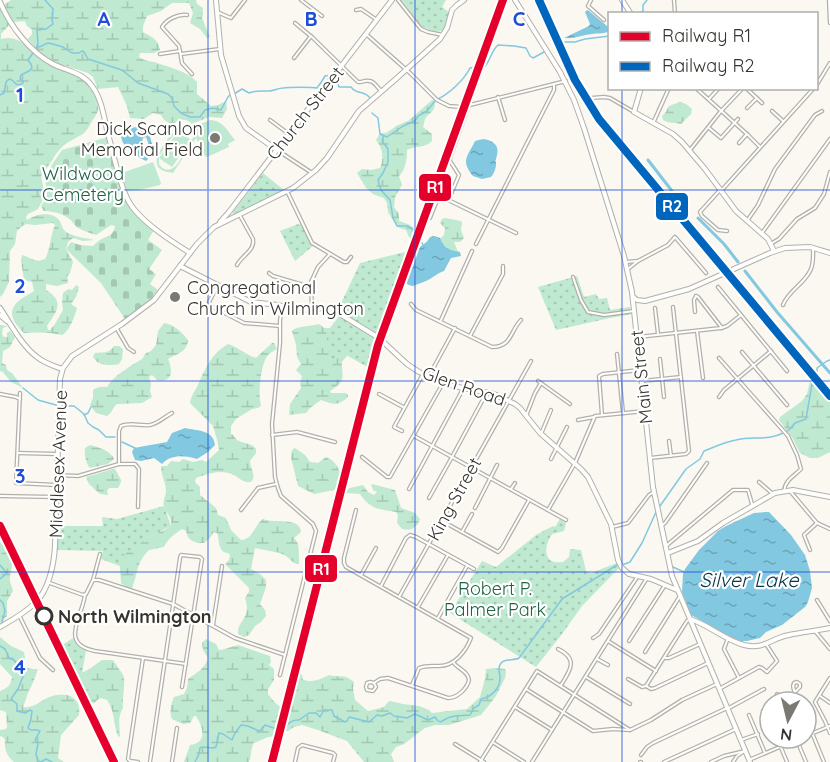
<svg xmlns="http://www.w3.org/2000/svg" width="830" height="762" viewBox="0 0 830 762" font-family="Quicksand,sans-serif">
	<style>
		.wetland { fill: url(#wetland-marsh) }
		.cemetery { fill: url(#cemetery-stones) }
		.park { fill: url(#park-dots) }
		.pitch { fill: #bfe9d0; fill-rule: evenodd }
		.water { fill: url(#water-ripples) }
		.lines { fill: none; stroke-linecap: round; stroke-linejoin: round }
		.stream { stroke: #82c8e1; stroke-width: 1.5 }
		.canal { stroke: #82c8e1; stroke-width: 3 }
		.street-casing { stroke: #b2b0ab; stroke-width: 4.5 }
		.secondary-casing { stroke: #b2b0ab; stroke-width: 6 }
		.street { stroke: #fefefd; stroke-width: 2 }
		.secondary { stroke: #fefefd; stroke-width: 4 }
		.rail-1-casing { stroke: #fff; stroke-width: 12 }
		.rail-2-casing { stroke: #fff; stroke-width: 12 }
		.rail-1 { stroke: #e4002b; stroke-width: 8 }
		.rail-2 { stroke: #0065bd; stroke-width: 8 }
		.grid { fill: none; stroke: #1d4ed8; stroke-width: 1.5; stroke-opacity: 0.55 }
		.poi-dot { fill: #7a7972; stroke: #fff; stroke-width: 2 }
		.stop-dot { fill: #fff; stroke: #35342e; stroke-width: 3 }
		.labels { text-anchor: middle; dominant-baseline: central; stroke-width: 4.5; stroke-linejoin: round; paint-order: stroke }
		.street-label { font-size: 18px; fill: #35342e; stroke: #fff }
		.poi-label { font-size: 18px; fill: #35342e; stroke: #fff; text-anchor: end }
		.park-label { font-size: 18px; fill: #1f6245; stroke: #fff }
		.stop-label { font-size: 18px; font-weight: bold; fill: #35342e; stroke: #fff; text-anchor: start }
		.water-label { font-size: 20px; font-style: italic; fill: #083747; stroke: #fff }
		.grid-label { font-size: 20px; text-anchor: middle; font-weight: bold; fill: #1d4ed8; stroke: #fff; stroke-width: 4.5; stroke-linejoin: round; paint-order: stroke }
		.line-badge { stroke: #fff; stroke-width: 2 }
		.badge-label { font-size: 16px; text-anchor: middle; font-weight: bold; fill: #fff }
	</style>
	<defs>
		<pattern id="wetland-marsh" width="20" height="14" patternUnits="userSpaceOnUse" patternTransform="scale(1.5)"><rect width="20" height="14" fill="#bfe9d0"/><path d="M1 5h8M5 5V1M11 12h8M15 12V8" fill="none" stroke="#a5c8b3"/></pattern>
		<pattern id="cemetery-stones" width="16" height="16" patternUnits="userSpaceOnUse" patternTransform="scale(1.5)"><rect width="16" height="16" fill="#bfe9d0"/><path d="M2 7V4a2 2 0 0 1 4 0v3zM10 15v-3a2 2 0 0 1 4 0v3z" fill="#a5c8b3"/></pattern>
		<pattern id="park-dots" width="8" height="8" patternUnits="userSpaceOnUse" patternTransform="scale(1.5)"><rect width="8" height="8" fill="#bfe9d0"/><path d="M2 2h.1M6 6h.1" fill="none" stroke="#a5c8b3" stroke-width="1.8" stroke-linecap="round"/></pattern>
		<pattern id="water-ripples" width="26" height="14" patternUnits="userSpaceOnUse" patternTransform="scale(1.5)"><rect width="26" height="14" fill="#82c8e1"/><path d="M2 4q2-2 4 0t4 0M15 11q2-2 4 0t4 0" fill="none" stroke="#6ba3b7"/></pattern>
	</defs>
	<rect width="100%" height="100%" fill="#faf8f0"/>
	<g class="wetland">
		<path d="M11,0H196L197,4L203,8L202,18L210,37L207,38L200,29L190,23L193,13L189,3H172L161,11L147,16L143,26V32C152,37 158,39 160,50L154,53H140L139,57C144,61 151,61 157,63C171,68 187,71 197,82V94L211,106L218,105L226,101L227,109L222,118L209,117L192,124C187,119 179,118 174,124C168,123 164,121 161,115L153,113L144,119L130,118L127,106L118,87L98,89L93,77L88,73L57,63L46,57L38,51L28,39L32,34V30L27,26L25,21L13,22L4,7V5Z"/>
		<path d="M0,8L10,24L1,34V39C23,33 30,54 47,64C58,70 71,70 81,78C89,85 100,100 98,110C97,115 93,119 91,123C89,127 86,131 83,134C76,138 69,141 63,146C54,154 49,167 41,176L45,196L38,209L28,214L26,217L27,220C36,214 51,211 59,220C62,224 62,229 66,232C75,237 85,238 94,240L83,241L73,238L68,242L66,249L73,262L70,273L67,277L68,283L57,286L46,284V290C66,302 56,312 47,326L48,330H50L55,324L63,310L62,303L63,293L68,289L72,290L76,285L79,287L76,297L71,304L77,308C75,316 69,332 62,335C50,332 36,332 24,333C13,322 5,311 21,299C25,296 30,294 34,291L32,282L24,280L21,261L22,255C30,257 36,264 45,259C51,248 50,236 55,225L53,223L35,225L26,224L21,227L17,231L15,244L10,251L9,282L3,294L0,297Z"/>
		<path d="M432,100L435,101C435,113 430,111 425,119C424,122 424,125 423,127L432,134V141C424,149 416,145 407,150C407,159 406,169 399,176L402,185L395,197L394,207L399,214V221L410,225L414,229V235L412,240L409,237L406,230L397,227L388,212L387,203L384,198L373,194L366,188L357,173L362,169L371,170L380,168C384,159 383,148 376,140L380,133H386L398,125L408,121Z"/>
		<path d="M680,102L686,104L692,109L691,114L681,124C674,122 670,124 663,120L662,116L665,113L669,106Z"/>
		<path d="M445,218L461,221L462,223L461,230L464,238L460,242H454L458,252C448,250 443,249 440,239L444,235L445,228L440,223L442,219Z"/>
		<path d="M164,323C173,324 184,333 188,341C186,353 176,354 168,359C173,370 173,383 157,380L152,375L149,377L151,384L150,391L152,397L142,403L117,404C112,408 112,413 107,416L96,413L90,405L93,398V390C96,387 103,386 107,387L111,381L119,374L132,365L142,359L146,353L151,351L156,345L158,331Z"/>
		<path d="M318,324L321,325L324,328H331L354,347L342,362C341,370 346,379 338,385C336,387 333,389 330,391L331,393H346L348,395V397C337,407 333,404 321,400L310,408L306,413L289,415L290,404L301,388L300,384L302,376L296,370L301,364L297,357L296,345L292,331C298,325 310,327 318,324Z"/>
		<polygon points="0,325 8,326 3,328 2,334 4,337 7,337 7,333 10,331 15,337 10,347 3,351 2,363 6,365 7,370 12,373 23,388 11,382 3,372 0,371"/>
		<path d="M272,343H274L277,349C273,351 268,354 266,358C260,369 258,395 261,406L258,408L252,409L236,419L231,426V434C234,435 235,438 237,440C243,444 251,442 256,449V453L250,461C250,469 257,475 251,482C243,483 241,479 234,475C222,469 209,473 196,478L195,482L200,487V495L216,508L218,515L226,518L231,530L241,540C254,539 254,525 263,519C273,524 300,516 301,532L294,538C296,540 297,542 298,544C299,547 299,560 299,564L294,563L286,556L280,553L255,548L251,569L260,574L266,580V587L260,604L265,610L266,616L261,622L255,626L249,635L244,637L238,634C237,620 252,619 245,598L249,592V588L225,564L229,560L230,555L228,553C217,552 220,540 217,533L214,532C212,536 208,540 204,543C194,543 188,541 186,531L182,529C175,534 168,538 164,547L149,550C135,564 139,572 132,588L126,587L121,583C121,578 119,564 120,559C122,553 148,537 155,534C161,531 167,530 171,525C172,516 166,514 164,506C162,501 166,497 166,491C166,483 161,475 161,466H167L171,461L179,462L183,459L193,462L202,460L206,462L219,450L218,443L213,426L190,403C191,396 195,391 198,385C205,368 212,353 228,344C238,347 246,355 256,358Z"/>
		<path d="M114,346H119L123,349L122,359L119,364C110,366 96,366 93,356L95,353C102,352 109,354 114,346Z"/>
		<polygon points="811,377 830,399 830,452 818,458 810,458 800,453 793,439 779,420 780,417 802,401 807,394"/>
		<path d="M90,445C98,447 111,451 114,459L108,464L90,468C86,464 84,454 85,448Z"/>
		<path d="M295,448L305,455L310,462L318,463L326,457C335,460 343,472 339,481C338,485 336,487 334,490L314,494L298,486L291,458L292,450Z"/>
		<polygon points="113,469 115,469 121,480 121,482 118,488 109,488 107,491 108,495 100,494 89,484 86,477"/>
		<path d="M371,484C373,484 391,489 395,490L401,508L415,513L420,519C417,528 411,531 402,529L397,523L398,515L396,512C379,509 371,510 360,494L346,493V490L350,488L363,485L368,492L374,495L377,492L373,490Z"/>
		<path d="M0,542C4,547 10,549 12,557C14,565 9,574 10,581C10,583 13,589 13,591L7,601V616L0,623Z"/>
		<path d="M0,637L11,646L24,652L25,658L23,665L25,667L33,669H38C35,678 32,685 28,693C26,698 25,703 23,707C39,709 44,693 64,695C68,695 69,695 73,698C79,702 80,708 79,715L61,735L58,758L64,762H14C7,756 4,750 5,740L3,737L0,736V730L6,729L7,727L6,712L0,710V691C8,688 11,685 12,677L0,664Z"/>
		<path d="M206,639L216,644L219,650H221L238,645L270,656L271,662L269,665L274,669V680L268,689V694C271,698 277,706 283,708L276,736L268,737L254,743C250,749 252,756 249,762H184L190,745C208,743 203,727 196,716H194L190,723L183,724L172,719C169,712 171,703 174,697L184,694L187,688L188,679C196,673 205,669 208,658L203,650L202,643Z"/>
		<path d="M102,660H113C116,665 123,673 124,678C125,687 122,699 123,708C117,717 120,727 120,737L118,736C113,724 115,711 107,700L101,698L97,700L95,703H88L76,678L80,673C89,671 94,665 102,660Z"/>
		<path d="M495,668L505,669L506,671L505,678L496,696L481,715L449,725H435L425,728L404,744L396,747L391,754L394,762H364L347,741L318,730L302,725L294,727L288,731H282L285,724L296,677L300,673L302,675L303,680C312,683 321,679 329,675C339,678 343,673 354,682L353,688L355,700L368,711L384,707L388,702L390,701L403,704L419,706L429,710L432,713L467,709L480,697L485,679L486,669Z"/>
	</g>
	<path class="cemetery" d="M108,137C113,156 118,191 130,206C136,215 146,223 154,230L148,240L162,250L149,269L156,274L150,284L158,290L152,298L125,319L101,283L66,249L71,242L80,245L93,246C94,245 98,241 100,240C108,235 113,237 115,226L111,225L96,235C91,233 83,231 78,228C74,225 72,220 68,218C61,213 52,211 44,211L41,206L47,197L45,175L62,150Z"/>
	<g class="park">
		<path d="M400,0H446L442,7L449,12C446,23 447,34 434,31C428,30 425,28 420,25L402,1L401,2Z"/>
		<polygon points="263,173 285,191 238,213 234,214 232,213"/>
		<polygon points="301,223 314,245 295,261 280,231"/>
		<polygon points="409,251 379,335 338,310 360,263"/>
		<polygon points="577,276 584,297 596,294 599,299 607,298 610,310 630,307 632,314 610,318 556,330 538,287"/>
		<polygon points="340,315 377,339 369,368 341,352 331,367 326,333"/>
		<polygon points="164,506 171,526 151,536 121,557 120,566 101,559 103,551 57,550 57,526 103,526 102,517 117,519"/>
		<path d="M560,519L566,523L564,531L552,534C543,547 543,565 563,562L569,557L570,549L581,550L586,571L591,573L617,563L619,568L582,606L562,634L536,667L450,613L482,561L496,567L536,535L553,526L555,527Z"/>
		<polygon points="73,638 76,644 86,650 80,686 61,646"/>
	</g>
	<g class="pitch">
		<path d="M210,120C224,121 227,131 235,140L228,144L229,147L207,157L205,156L196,138L173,173C169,172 163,172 159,168C150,158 170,137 176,128C184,122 190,125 195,131V126ZM181,127C204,125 190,145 184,154C180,159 177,167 171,169C165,171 162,168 159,164V156L177,130Z"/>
		<polygon points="178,131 191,140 172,167 159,158"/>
		<polygon points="153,162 161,183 160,185 139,190 127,191 122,173"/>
		<path d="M514,572L532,594L521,602L523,606L512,617L502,606C506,600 510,598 516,598L503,581Z"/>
	</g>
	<g class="water">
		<path d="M587,10L589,11L607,26L609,29L608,32C602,34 598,33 592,34C582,35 574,39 564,38L589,26L590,24L585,12Z"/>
		<path d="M150,127L149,133L152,144L149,145L146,137L143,138L142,142L148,159L146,161L140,158L123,143L121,137C127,125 138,127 150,127Z"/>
		<path d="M483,139C492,140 500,145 497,155C497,156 496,158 496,159C495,161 496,162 496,164C496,168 494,174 491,177L482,179L473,176C460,160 468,156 475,141Z"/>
		<path d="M434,236L440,238C444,249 449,250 460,252L461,256L451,258L444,271C437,273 433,278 426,281C422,283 417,284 413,286C409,285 406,285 405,280C404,276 413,255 415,251C420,245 425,246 430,237Z"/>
		<path d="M185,428C197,431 213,429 215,445L208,452L197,459C186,455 170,454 162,464L154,458L141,461L135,460L132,452L134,448L167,442L172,433Z"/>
		<polygon points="766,512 769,512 791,535 805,555 810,571 812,588 808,602 805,607 782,625 766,632 760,638 747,641 741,641 733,638 691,615 682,592 683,574 685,569 699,550 718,531 726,526 754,513"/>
	</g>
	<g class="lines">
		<g class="stream">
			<polyline points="638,14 643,11 643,5 647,0"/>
			<polyline points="562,42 575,42 585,39 610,36"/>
			<path d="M37,47C42,48 44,43 49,43L63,47L72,53H79L82,51L84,52L88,59L122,70L138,83L168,94L172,98L174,106L181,113L190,117H200L205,110L213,108L221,110L228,97L230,95"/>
			<path d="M482,69C490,64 490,52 498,45L514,46L526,48L530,56L533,58L544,52"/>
			<path d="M336,79L339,87H351C358,96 363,89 370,98"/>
			<path d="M234,94L242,89L249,93C256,90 261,91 269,91C274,91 278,88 283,88C289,87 313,87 317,88L322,81L325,76L331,75"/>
			<polyline points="0,95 4,93 6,82 9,79 12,80 16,84 19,85 23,83 23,81 20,79 21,75 29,71 32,68 31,64 28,60 35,50 38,44 37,30 46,29 53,24 52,19 53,9 45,0"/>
			<path d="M438,99C450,93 464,80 470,68L475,67"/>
			<polyline points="372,113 378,118 380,134 387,137 403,126 415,121 418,116 427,111 435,101"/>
			<polyline points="383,136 383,142 388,149 388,162 383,173 378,180 379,184 381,190 390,200 393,218 397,226 408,226 415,232"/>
			<polyline points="420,239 423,245"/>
			<polyline points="23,388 38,400 56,405"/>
			<polyline points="62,406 74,406 84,414 88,423 93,427 99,430 106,437 115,437"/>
			<polyline points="84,415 88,413 91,407"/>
			<polyline points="786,432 790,429 795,423 806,419 813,378 817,373 817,368 827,361 830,360"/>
			<polyline points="122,442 135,448"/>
			<path d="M660,506L686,469L700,459L704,451C714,447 725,442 736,440C752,436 768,441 783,433"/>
			<polyline points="0,565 6,572 6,574 0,579"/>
			<polyline points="622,565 630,562 642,543 656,512"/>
			<polyline points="673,567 684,572"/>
			<polyline points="0,600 3,603 5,611 2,622"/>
			<polyline points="0,646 5,649 9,658 14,660 24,674 18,689 11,699 17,704 17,711 25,713 30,710 32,711 31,719 28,728 31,730 37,730 40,731 35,740 38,743 36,754 38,761 41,762 46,759 52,762"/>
			<path d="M195,762L199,754L200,748C205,745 211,750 216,747L219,733L223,734L232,740L235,733L241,725L248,726L259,731L261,730L265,725L282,731C287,725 291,719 299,720L309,713H316L320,717L324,710H332L334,716L345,722L347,721L349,717L369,722L377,715L382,716L390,713L394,716L407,718L415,714L428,720L435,717L437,720L440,722C443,721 445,719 448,718C455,715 462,716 470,715L474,708L479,705L481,699C491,697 500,689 500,678C500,673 497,668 501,663C505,658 514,661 519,658L562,599L617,565"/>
		</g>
		<g class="canal">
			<polyline points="648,160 679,200"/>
			<polyline points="698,218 724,244 738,262"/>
			<polyline points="745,271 777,312 830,373"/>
		</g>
		<defs>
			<g id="street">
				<polyline points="301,0 322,16"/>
				<polyline points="398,0 421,29 428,32 443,35"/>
				<polyline points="591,0 588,6 604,20"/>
				<polyline points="674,0 675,14"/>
				<polyline points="829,0 830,23"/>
				<polyline points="356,10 361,9 377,20"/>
				<polyline points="217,12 231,18 245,0"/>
				<path d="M187,15C178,14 167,19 162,27L179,46L182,63L192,74"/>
				<path d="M295,23L313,38L358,82H361C372,78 374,83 381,91"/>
				<polyline points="366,34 410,73 437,100 449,106 462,107 566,81"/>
				<polyline points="160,54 180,51"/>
				<polyline points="181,54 220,49"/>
				<polyline points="294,58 311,36"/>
				<polyline points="816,86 830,63"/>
				<polyline points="746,88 762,103"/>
				<polyline points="697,89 748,135 760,147"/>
				<polyline points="498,97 505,120"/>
				<polyline points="591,98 604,97 610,98 634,112"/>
				<polyline points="709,99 719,88"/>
				<polyline points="747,108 757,98"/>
				<polyline points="772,111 783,121"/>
				<polyline points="270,120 289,134"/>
				<polyline points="654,121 669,88"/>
				<polyline points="709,128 721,138 738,119"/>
				<polyline points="739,143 747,134"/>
				<polyline points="277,150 312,173"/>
				<polyline points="690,150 721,111 743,88"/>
				<polyline points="720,190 700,212 702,216 718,230 727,231"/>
				<polyline points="287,191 312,243 344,262 347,262 351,257"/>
				<polyline points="721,191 814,88"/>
				<polyline points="449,199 459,175 450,161 450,158 469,105"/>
				<polyline points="430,218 438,198 442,197 516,233"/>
				<polyline points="747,221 758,205 775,169 815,115 822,111"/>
				<polyline points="762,233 830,139"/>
				<polyline points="772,243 779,239 797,219 815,208 824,194 830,172"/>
				<polyline points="476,244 554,90 554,84"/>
				<polyline points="626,262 638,261"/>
				<path d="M237,265C242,255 255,251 253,239L239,214"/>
				<polyline points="628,269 638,261 668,245 675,237 706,273"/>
				<polyline points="269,273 273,276 310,287"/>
				<polyline points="573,277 581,300 588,312 604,315 634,311"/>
				<polyline points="218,285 209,302 211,306 244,323 280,326"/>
				<polyline points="718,287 787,371"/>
				<polyline points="696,296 698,297 722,328"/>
				<path d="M411,304L416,310L492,347C512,347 510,331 521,320"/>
				<path d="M783,305C788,291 804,284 810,271C814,265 813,255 813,248"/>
				<polyline points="312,308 311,282 318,267 330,254"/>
				<polyline points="655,308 658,334"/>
				<polyline points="695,312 694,300 696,296"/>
				<polyline points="441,320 472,251"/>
				<polyline points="117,329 128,348 134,352"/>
				<polyline points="697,331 703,378"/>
				<polyline points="470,336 503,274 503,266"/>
				<polyline points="638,337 721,328 727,326 741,315"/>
				<polyline points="742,352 787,405"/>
				<polyline points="617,354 623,413"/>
				<path d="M719,358L788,436L797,455L801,469C794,476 785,480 784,491"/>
				<polyline points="660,359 664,397"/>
				<polyline points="429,376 455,328"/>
				<polyline points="538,381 570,404"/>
				<polyline points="642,381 681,377"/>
				<polyline points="20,393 16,483 56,485"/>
				<polyline points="0,394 16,397 20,399"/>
				<polyline points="379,394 403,407"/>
				<polyline points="719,397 724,390 771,351"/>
				<polyline points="602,415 599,376 603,374 640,370"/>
				<polyline points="526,416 535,393 541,383"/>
				<polyline points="578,420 594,417"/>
				<polyline points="402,431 394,427 423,374"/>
				<polyline points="541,434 551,410"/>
				<polyline points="272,435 297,432 335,442"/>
				<polyline points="414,436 566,520"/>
				<polyline points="669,441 671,456"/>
				<polyline points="18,453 57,454"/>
				<polyline points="362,457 387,477 390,477 443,383"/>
				<polyline points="650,458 686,454 689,451 673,307"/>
				<polyline points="551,459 567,427"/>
				<path d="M119,464V431L121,426C130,422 140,426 150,425C159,423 164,417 172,413"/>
				<polyline points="56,475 78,476 119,464 135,464 139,469 138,507"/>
				<polyline points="759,482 773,494"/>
				<polyline points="409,489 463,389"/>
				<polyline points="511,489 515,483"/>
				<polyline points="790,491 817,523 830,529"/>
				<polyline points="0,496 56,497"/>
				<polyline points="429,498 452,457 487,392"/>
				<polyline points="475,508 497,465"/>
				<polyline points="241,510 258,488 276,484"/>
				<path d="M356,510L344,558V563L346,567L471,638C466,651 455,666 439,666C432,666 426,665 419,668L412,685"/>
				<polyline points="548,510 575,463 595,416 645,411"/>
				<polyline points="442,521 498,552 502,548 529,500"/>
				<polyline points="661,526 665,523 707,463"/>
				<polyline points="612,527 628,523 649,495 654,492"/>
				<polyline points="462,532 472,514"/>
				<polyline points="666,546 733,490 748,490 752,504"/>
				<polyline points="810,550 804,535 817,523"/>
				<polyline points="361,575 376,548"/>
				<polyline points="93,580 100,554"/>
				<polyline points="47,582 83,595 86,594 93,580 99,580 173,604 235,638 285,655"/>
				<polyline points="381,586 406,538 410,535 416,537 474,569"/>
				<path d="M85,595C82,618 59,644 95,651L186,664"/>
				<polyline points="399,597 531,361"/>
				<polyline points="817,600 830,621"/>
				<polyline points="418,607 448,555"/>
				<polyline points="19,615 40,658 53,670"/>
				<polyline points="438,618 467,566"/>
				<polyline points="213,625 222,566"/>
				<polyline points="815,631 830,649"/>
				<polyline points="593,638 599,634 638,576"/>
				<polyline points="728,638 724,649 739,678"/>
				<polyline points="608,641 656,671"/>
				<polyline points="629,641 665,585"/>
				<path d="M558,649C579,659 570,671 561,685"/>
				<polyline points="645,652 680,596"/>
				<polyline points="665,658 669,658 700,644"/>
				<polyline points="597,659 608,665"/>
				<polyline points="280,675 316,531 313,524 281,496 278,488 275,477 272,424 280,343 280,320 283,306"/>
				<polyline points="586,677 630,704"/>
				<polyline points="830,678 815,702 825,721 830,733"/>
				<polyline points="628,679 642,687 646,686 687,621 690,619"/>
				<path d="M374,683L370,682L367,683L366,687L367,690L373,691L376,687L374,683L380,679L388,678L448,698C457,698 467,689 469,680C468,671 458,669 453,662"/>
				<polyline points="646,686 651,689 655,688 708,663"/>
				<polyline points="526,689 593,731 613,729 630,730 651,720 682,700 717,684"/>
				<polyline points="719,689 759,667 762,668 767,672 777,661 766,644"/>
				<path d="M795,692L800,687V684L797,682L794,683C791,688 797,696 799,702"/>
				<polyline points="777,694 780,702"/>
				<polyline points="820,696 830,703"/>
				<polyline points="515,707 552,730"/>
				<polyline points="727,709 764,689"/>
				<polyline points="765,710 770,721"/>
				<polyline points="749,715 765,753"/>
				<polyline points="806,718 824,762"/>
				<polyline points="806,736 830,726"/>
				<polyline points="777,738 787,762"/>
				<polyline points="796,738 806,762"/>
				<polyline points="741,740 758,734"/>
				<polyline points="494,743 524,762"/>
				<polyline points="455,744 484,762"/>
				<polyline points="641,755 647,747 653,743 727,708"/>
				<polyline points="749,760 801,738"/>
				<polyline points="138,762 130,761 128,759 143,658"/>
				<polyline points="150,762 180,558 181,555 200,557 202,559 182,687"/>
				<polyline points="172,762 177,728"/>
				<polyline points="295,762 298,748 302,745 333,753 335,755 333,762"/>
				<polyline points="480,762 537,671 630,730"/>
				<polyline points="532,762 647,578"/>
				<polyline points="640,762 641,762"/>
				<polyline points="664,762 736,729"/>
				<polyline points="711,762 724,756 745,751"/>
				<polyline points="733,762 737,756 743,752"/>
			</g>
			<g id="secondary">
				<polyline points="216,0 221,55 239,116 246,128 277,150"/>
				<polyline points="515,0 560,72 574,100 584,128 624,256 632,292 653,487 672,576 750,762"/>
				<polyline points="622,0 631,14"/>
				<path d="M0,2C10,26 30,52 53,64C67,71 82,72 92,86C102,99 104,118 108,134C114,155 118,180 128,200C138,220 171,241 190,253"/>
				<polyline points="641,88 634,112 673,134 682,142 705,169 736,211 768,239 774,251"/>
				<polyline points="220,222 229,212 392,0"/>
				<polyline points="180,266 251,302 277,305 301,310 325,308 335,311 379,338 407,364 419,372 453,386 494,394 515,404 520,408 540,433 581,469 588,477 611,524 618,560 622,568 629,574 651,579 677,590"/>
				<polyline points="633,297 637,300 645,301 689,289 770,253 785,248 810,247 830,253"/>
				<path d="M0,308C10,323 22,346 37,357C44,363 54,366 62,369"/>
				<polyline points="0,315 7,321"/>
				<polyline points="668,553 698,541 723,523 775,493 793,490 830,497"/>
				<path d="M690,619C709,625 725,640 744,645C765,650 771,638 789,635C802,632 816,631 830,628"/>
				<path d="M0,627C12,620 25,613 35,603C49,590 54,564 55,546L60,379L63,368L72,356L122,324L154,300L197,244L214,227L293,188L316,170L327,158L359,111L397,78L440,39L447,28L452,10L457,5L464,0"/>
			</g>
		</defs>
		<use href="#street" class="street-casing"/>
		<use href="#secondary" class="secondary-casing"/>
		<use href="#street" class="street"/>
		<use href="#secondary" class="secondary"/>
		<defs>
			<g id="rail-1">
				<polyline points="0,526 114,762"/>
				<polyline points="272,762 378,345 503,0"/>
			</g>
			<polyline id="rail-2" points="539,0 575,80 599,119 830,396"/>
		</defs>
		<use href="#rail-1" class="rail-1-casing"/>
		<use href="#rail-2" class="rail-2-casing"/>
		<use href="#rail-1" class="rail-1"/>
		<use href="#rail-2" class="rail-2"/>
	</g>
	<path class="grid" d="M208,0V762M415,0V762M622,0V14M622,88V762M0,190H830M0,381H830M0,572H830"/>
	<g class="poi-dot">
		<circle cx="215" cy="138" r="6"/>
		<circle cx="175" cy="297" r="6"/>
	</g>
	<circle class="stop-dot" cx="44" cy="616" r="8"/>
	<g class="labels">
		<g class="street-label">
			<text transform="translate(305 113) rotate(-52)">Church Street</text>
			<text transform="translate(641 377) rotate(-96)">Main Street</text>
			<text transform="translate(464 386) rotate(19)">Glen Road</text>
			<text transform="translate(58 464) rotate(-88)">Middlesex Avenue</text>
			<text transform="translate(454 499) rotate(-61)">King Street</text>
		</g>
		<g class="poi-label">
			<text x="203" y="128">Dick Scanlon<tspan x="203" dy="21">Memorial Field</tspan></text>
			<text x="187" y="287" text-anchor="start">Congregational<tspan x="187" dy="21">Church in Wilmington</tspan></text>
		</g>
		<g class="park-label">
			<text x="83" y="173">Wildwood<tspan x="83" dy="21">Cemetery</tspan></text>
			<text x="495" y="588">Robert P.<tspan x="495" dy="21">Palmer Park</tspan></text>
		</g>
		<g class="stop-label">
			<text x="58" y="616">North Wilmington</text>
		</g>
		<g class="water-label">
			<text x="749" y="579">Silver Lake</text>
		</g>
	</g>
	<g class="grid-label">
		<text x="104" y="26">A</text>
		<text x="311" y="26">B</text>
		<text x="519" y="26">C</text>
		<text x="20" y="102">1</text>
		<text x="20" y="293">2</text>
		<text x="20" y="483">3</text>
		<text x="20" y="674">4</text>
	</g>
	<g class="line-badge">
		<rect x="418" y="173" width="34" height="29" rx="6" fill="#e4002b"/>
		<rect x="655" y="192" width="34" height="29" rx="6" fill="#0065bd"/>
		<rect x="304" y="554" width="34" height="29" rx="6" fill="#e4002b"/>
	</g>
	<g class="badge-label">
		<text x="435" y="193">R1</text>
		<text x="672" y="212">R2</text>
		<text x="321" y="575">R1</text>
	</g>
	<rect x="608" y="12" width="210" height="78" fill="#ffffff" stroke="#aeaeab" stroke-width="1.5"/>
	<rect x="620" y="32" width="30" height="9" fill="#e4002b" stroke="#aeaeab" stroke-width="1.5"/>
	<text x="662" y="42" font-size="18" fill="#35342e">Railway R1</text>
	<rect x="620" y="62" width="30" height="9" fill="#0065bd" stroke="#aeaeab" stroke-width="1.5"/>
	<text x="662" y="72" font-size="18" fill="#35342e">Railway R2</text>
	<g transform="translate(788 720) rotate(187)"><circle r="28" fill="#ffffff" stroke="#aeaeab" stroke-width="1.5"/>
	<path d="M0-4.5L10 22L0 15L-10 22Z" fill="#7a7972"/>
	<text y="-9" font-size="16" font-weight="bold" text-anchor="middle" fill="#35342e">N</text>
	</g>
</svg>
